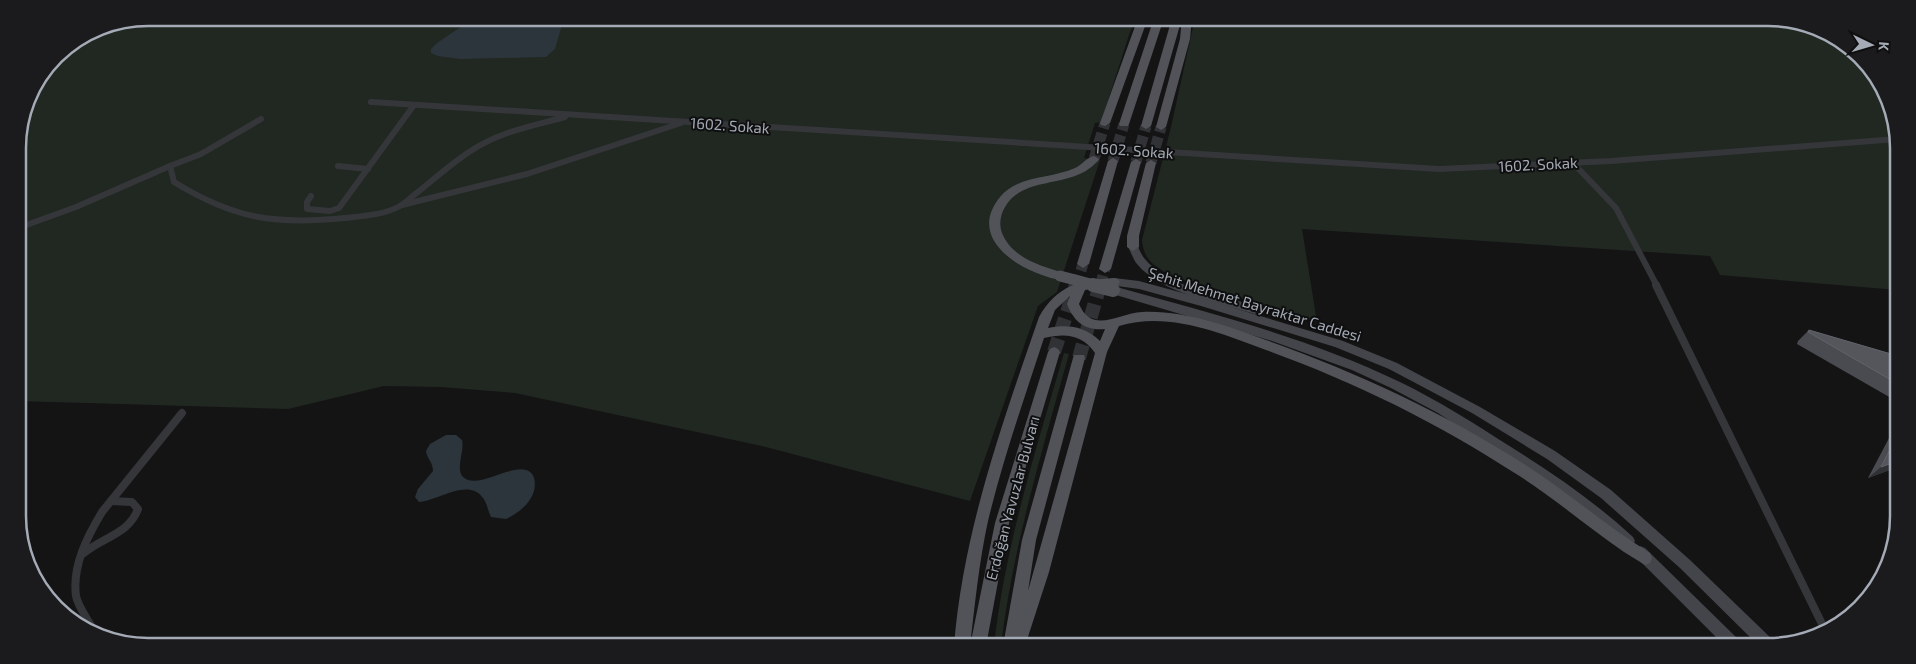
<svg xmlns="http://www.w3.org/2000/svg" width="1916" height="664" viewBox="0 0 1916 664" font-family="'Exo 2',sans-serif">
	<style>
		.green { fill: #202821 }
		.water { fill: #2c353b }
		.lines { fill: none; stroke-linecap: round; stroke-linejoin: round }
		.primary-tunnel-far1 { stroke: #313235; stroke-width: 11; stroke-dasharray: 11 5; stroke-linecap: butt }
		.primary-tunnel { stroke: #313235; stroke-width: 14; stroke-dasharray: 14 7; stroke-linecap: butt }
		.minor-far1 { stroke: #35363a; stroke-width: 6 }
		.minor { stroke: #35363a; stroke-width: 8 }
		.secondary { fill: #43454a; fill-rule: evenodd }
		.primary { fill: #515359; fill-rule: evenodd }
		.primary-bridge-far1 { stroke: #515359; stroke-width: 11 }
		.primary-bridge { stroke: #515359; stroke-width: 14 }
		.wall { fill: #4a4b51 }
		.shaded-wall { fill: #303134 }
		.building { fill: #54565c; stroke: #60636a }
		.labels { text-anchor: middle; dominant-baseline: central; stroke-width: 4; stroke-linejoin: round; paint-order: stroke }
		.street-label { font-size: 15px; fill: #a5abb6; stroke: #0f0f10 }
		.rim { fill: none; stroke: #a5abb6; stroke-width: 2.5 }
	</style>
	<rect width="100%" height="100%" fill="#141415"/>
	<g class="green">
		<polygon points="149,18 1137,18 1130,32 1101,122 1095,123 1084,158 1100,160 1057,292 1038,306 970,501 762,446 515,393 441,387 384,386 288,409 19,401 18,140 31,91 62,50 99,27"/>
		<path d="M1195,18H1767L1809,24L1866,62L1897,131L1898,290L1720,275L1710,256L1302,229L1317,322L1171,276C1154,265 1144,261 1142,240L1171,127Z"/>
		<path d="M1064,353L1069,354C1042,451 1013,546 1001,646H994C1005,546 1036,449 1064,353Z"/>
	</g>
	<g class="water">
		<polygon points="474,18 564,18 555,49 546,57 460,59 438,56 431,53 431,49 437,43"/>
		<path d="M446,435H456L462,440C465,451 455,468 463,477C477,490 509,465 526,470C530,471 533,474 534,478C539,497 521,512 506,519L491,517C488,511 487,503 483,498C469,477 437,501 419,502L415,497L418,489L433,471C433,462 427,459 426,451L430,444Z"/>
	</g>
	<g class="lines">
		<g class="primary-tunnel-far1">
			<polyline points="1094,159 1105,123"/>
			<polyline points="1113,161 1124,124"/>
			<polyline points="1136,162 1146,126"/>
			<polyline points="1151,163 1161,127"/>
			<polyline points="1076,286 1083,264"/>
			<polyline points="1100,286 1105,269"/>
		</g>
		<g class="primary-tunnel">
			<polyline points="1054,352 1076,285"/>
			<polyline points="1079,358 1100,285"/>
		</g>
		<g class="minor-far1">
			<polyline points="371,102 1439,169 1611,161 1897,139"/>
			<polyline points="1573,163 1616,208 1657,286"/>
			<polyline points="170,166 201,154 261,119"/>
			<polyline points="338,166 368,169"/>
			<polyline points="311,196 307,202 307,209 330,211 339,208 414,105"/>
			<polyline points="402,205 527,174 681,123"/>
			<path d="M18,228L76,207L170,166L174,182C234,219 275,225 345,218C363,216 384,215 400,206C407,202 412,196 418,192C435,178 451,164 469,152C498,132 532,126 565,117"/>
		</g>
		<g class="minor">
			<polyline points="1656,285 1824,628"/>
			<path d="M84,553C103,537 129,534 138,509L132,502L111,501"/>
			<path d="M94,631C89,621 78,607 76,596C72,566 87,537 102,512L182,413"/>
		</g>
		<g class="secondary">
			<path d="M1133,243L1137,244C1139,249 1141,254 1144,258C1167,288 1225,296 1259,307L1261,310L1255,314C1219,303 1162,294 1137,264C1133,259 1131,252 1128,247Z"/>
			<polygon points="1114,278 1139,281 1201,298 1343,341 1397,363 1480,407 1555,451 1611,490 1690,560 1774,641 1776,646 1759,646 1680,568 1601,498 1547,459 1472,413 1389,369 1335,347 1201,306 1139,289 1110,285 1109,282 1110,279"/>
			<path d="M1113,286C1210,313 1309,338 1400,382C1439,401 1475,424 1511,447C1554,474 1595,502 1633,537L1635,541L1633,545L1628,547L1623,545L1595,519L1548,485L1438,413L1391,388L1352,370L1272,341L1109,293L1108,290L1109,287Z"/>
			<polygon points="1640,546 1645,548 1740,641 1742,646 1725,646 1635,556 1633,552 1635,548"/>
		</g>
		<g class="primary">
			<polygon points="1138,18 1148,18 1110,123 1105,126 1101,125 1100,123"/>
			<polygon points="1154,18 1164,18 1129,124 1128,126 1120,126 1119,124"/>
			<polygon points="1172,18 1182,18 1151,126 1146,129 1141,126"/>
			<polygon points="1182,18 1192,18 1190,39 1166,127 1161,130 1156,127 1180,39"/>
			<path d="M1094,156L1099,159L1098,161C1090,169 1082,174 1072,177C1048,185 1019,183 1005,207C1000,215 999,225 1002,233C1012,258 1041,266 1064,273L1066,276L1064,279C1057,281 1049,277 1042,275C1008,263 970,234 1000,197C1018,175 1051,179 1075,168C1082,165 1087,157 1094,156Z"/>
			<polygon points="1113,158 1118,161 1089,264 1083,268 1077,264 1108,161"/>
			<polygon points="1136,159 1141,162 1111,269 1105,273 1099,269 1131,162"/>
			<polygon points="1151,160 1156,163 1139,236 1139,247 1133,251 1127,247 1127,236 1146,163"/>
			<path d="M1114,278L1118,279L1120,282L1118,285L1085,290L1079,304C1092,335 1119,313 1142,312C1184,310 1227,326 1266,340C1356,372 1443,412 1524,464C1568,492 1606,526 1650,553L1652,558L1650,563L1645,565L1624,552C1586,526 1552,496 1513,472C1436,422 1352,381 1266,350C1220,333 1168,311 1119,326L1107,352L1049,572L1025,646H1003L1022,540L1073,358L1074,355H1084L1085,358L1036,540L1028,591L1095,353C1082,334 1065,333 1044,338C1024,399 1003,459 988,521C979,562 975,604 970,646H954C963,532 1002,424 1039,317C1057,285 1080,280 1114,278ZM1070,296L1067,304C1074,322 1085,331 1105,329L1100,341C1085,326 1067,324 1048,328L1055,310Z"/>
			<polygon points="1054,347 1058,349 1060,352 1009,523 986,646 970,646 995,523 1048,352 1050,349"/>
		</g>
		<polyline class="primary-bridge-far1" points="1060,276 1098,286"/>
		<polyline class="primary-bridge" points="1093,285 1113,290"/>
	</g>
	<g class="wall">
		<polygon points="1809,330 1898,356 1898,402 1797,344 1798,341"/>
		<polygon points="1898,421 1898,467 1868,478"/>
	</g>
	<polygon class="shaded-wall" points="1898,461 1898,467 1868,478 1881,467"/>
	<g class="building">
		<polygon points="1809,330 1898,356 1898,384 1808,332"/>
		<polygon points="1898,434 1898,461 1881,467"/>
	</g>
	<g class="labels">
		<g class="street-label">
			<text transform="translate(730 125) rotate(4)">1602. Sokak</text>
			<text transform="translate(1134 150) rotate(4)">1602. Sokak</text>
			<text transform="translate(1538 164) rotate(-3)">1602. Sokak</text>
			<text transform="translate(1255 304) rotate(17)">Şehit Mehmet Bayraktar Caddesi</text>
			<text transform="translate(1012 498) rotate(-75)">Erdoğan Yavuzlar Bulvarı</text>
		</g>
	</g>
	<path d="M0 0H1916V664H0ZM148 26H1768A122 122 0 0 1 1890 148V516A122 122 0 0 1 1768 638H148A122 122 0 0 1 26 516V148A122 122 0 0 1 148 26Z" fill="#1b1b1d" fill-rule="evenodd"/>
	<path class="rim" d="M148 26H1768A122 122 0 0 1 1890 148V516A122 122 0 0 1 1768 638H148A122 122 0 0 1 26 516V148A122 122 0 0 1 148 26Z"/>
	<g transform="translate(1871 45) rotate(95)" stroke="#0f0f10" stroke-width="4" paint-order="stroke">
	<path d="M0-4L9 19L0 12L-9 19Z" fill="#a5abb6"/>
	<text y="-8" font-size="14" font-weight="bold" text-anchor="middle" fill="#a5abb6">K</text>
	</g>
</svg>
